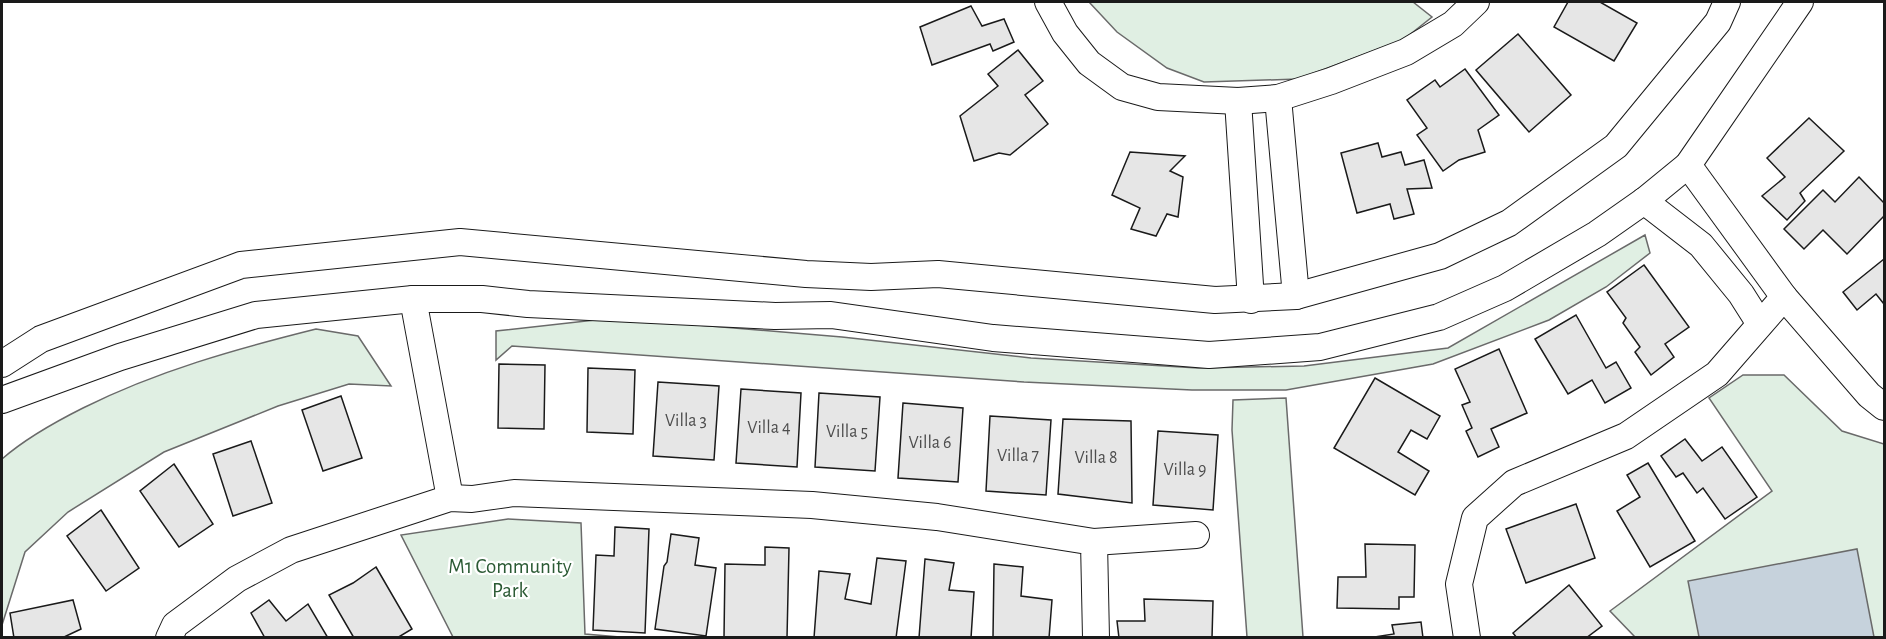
<svg xmlns="http://www.w3.org/2000/svg" width="1886" height="639" viewBox="0 0 1886 639" font-family="'Alegreya Sans',sans-serif">
	<style>
		.green { fill: #e0efe3; stroke: #6a6a6a; stroke-width: 1.5 }
		.water { fill: #c6d2dc; stroke: #6a6a6a; stroke-width: 1.5 }
		.building { fill: #e6e6e6; stroke: #1a1a1a; stroke-width: 1.5 }
		.lines { fill: none; stroke-linecap: round; stroke-linejoin: round }
		.minor-casing { stroke: #1a1a1a; stroke-width: 28 }
		.minor { stroke: #fff; stroke-width: 26 }
		.labels { text-anchor: middle; dominant-baseline: central; stroke-width: 4.5; stroke-linejoin: round; paint-order: stroke }
		.number-label { font-size: 18px; fill: #4d4d4d }
		.park-label { font-size: 21px; fill: #2b5a34; stroke: #fff }
	</style>
	<rect width="100%" height="100%" fill="#fff"/>
	<g class="green">
		<polygon points="1089,2 1413,2 1432,17 1403,40 1298,79 1204,82 1167,68 1117,32"/>
		<polygon points="1645,235 1650,253 1606,287 1549,320 1433,364 1286,390 1192,390 1024,382 512,346 496,360 496,331 613,318 842,337 1031,358 1198,368 1304,366 1448,348"/>
		<path d="M316,329L358,336L391,386L349,384L278,406L164,452L68,512L25,552L2,625V459C26,438 55,422 83,408C157,371 236,349 316,329Z"/>
		<polygon points="1743,375 1784,375 1842,431 1884,444 1884,637 1635,637 1610,611 1772,491 1709,398"/>
		<polygon points="1286,398 1303,637 1247,637 1232,430 1233,400"/>
		<polygon points="508,519 581,523 585,634 620,637 453,637 401,535"/>
	</g>
	<polygon class="water" points="1857,549 1874,637 1699,637 1688,581"/>
	<g class="building">
		<polygon points="1568,2 1600,2 1637,23 1614,61 1554,27"/>
		<polygon points="971,6 982,26 1004,19 1014,42 993,51 990,44 932,65 920,27"/>
		<polygon points="1518,34 1571,95 1529,132 1476,70"/>
		<polygon points="1018,50 1043,81 1025,95 1048,124 1010,155 999,153 974,161 960,116 998,86 988,74"/>
		<polygon points="1465,69 1499,115 1478,130 1485,152 1459,160 1443,171 1417,135 1427,128 1407,100 1435,80 1440,87"/>
		<polygon points="1809,118 1844,151 1800,193 1805,201 1787,220 1762,196 1785,177 1767,158"/>
		<polygon points="1378,143 1382,157 1401,152 1405,165 1424,160 1432,188 1407,189 1414,214 1394,219 1390,204 1357,213 1341,153"/>
		<polygon points="1130,152 1185,156 1170,171 1183,177 1178,217 1167,214 1156,236 1131,229 1140,208 1112,195"/>
		<polygon points="1859,177 1884,203 1884,216 1847,254 1823,230 1804,249 1784,229 1823,190 1835,202"/>
		<polygon points="1884,259 1884,304 1876,294 1857,310 1843,292"/>
		<polygon points="1644,265 1689,327 1665,344 1674,357 1651,375 1635,352 1640,347 1623,323 1626,318 1607,292"/>
		<polygon points="1576,315 1606,368 1616,362 1631,388 1605,403 1592,380 1568,394 1535,339"/>
		<polygon points="1499,349 1527,413 1491,429 1499,447 1478,457 1466,431 1472,428 1462,405 1470,402 1455,369"/>
		<polygon points="499,364 545,365 544,429 498,428"/>
		<polygon points="588,368 635,370 633,434 587,432"/>
		<polygon points="1375,378 1440,416 1427,439 1411,430 1398,452 1429,471 1415,495 1334,448"/>
		<polygon points="658,382 719,386 714,460 653,456"/>
		<polygon points="741,389 801,393 797,467 736,463"/>
		<polygon points="819,393 880,397 875,471 815,467"/>
		<polygon points="341,396 362,458 323,471 302,410"/>
		<polygon points="903,403 963,408 958,482 898,478"/>
		<polygon points="990,416 1051,420 1046,495 986,491"/>
		<polygon points="1063,419 1131,421 1132,503 1058,494"/>
		<polygon points="1158,431 1218,435 1213,510 1153,505"/>
		<polygon points="1685,439 1702,461 1722,447 1757,497 1725,519 1703,488 1697,493 1683,473 1676,477 1661,456"/>
		<polygon points="251,441 272,503 233,516 213,454"/>
		<polygon points="1648,463 1695,541 1650,567 1617,511 1640,497 1627,475"/>
		<polygon points="174,464 213,524 179,547 140,491"/>
		<polygon points="1576,504 1595,558 1526,583 1506,529"/>
		<polygon points="101,510 139,568 106,591 67,536"/>
		<polygon points="615,527 649,529 645,633 593,630 596,555 614,556"/>
		<polygon points="671,534 699,538 695,565 716,568 706,636 655,629 664,566 667,562"/>
		<polygon points="1365,544 1415,545 1414,597 1399,597 1399,609 1337,608 1338,577 1366,577"/>
		<polygon points="765,547 789,548 787,638 724,638 725,564 765,565"/>
		<polygon points="877,558 906,561 896,638 814,638 819,571 850,574 845,599 871,604"/>
		<polygon points="925,559 954,563 949,590 974,592 971,638 919,638"/>
		<polygon points="994,564 1023,567 1021,596 1052,600 1049,638 993,638"/>
		<polygon points="376,567 412,629 397,638 354,638 329,595 353,583"/>
		<polygon points="1569,585 1602,626 1586,638 1517,638 1513,633"/>
		<polygon points="1144,599 1213,601 1212,638 1119,638 1117,621 1145,621"/>
		<polygon points="73,600 81,629 62,638 14,638 10,613"/>
		<polygon points="269,600 286,621 308,604 328,638 265,638 251,613"/>
		<polygon points="1421,622 1423,638 1368,638 1394,634 1392,625"/>
	</g>
	<g class="lines">
		<defs>
			<g id="minor">
				<polyline points="1048,2 1065,33 1089,63 1122,87 1158,97 1238,101 1278,98 1331,81 1406,52 1453,24 1476,2"/>
				<polyline points="1278,98 1296,296"/>
				<polyline points="1238,101 1251,300"/>
				<polyline points="1688,165 1784,297"/>
				<polyline points="1644,201 1701,245 1741,294 1760,324"/>
				<polyline points="413,299 450,498"/>
				<polyline points="2,364 41,339 241,265 460,242 806,274 871,277 938,274 1215,300 1296,296 1440,256 1509,223 1616,146 1718,22 1727,2"/>
				<polyline points="2,400 120,357 256,315 413,299 482,299 528,304 775,316 831,315 993,338 1209,355 1320,347 1439,317 1505,288 1597,234 1644,201 1688,165 1800,2"/>
				<polyline points="1094,542 1196,535"/>
				<polyline points="169,638 175,625 237,579 291,550 450,498 472,499 514,493 812,505 937,517 1094,542 1096,638"/>
				<polyline points="1467,638 1459,584 1475,518 1514,483 1626,436 1717,374 1784,297 1869,395 1884,407"/>
			</g>
		</defs>
		<use href="#minor" class="minor-casing"/>
		<use href="#minor" class="minor"/>
	</g>
	<g class="labels">
		<g class="number-label">
			<text x="686" y="421">Villa 3</text>
			<text x="769" y="428">Villa 4</text>
			<text x="847" y="432">Villa 5</text>
			<text x="930" y="443">Villa 6</text>
			<text x="1018" y="456">Villa 7</text>
			<text x="1096" y="458">Villa 8</text>
			<text x="1185" y="470">Villa 9</text>
		</g>
		<g class="park-label">
			<text x="510" y="566">M1 Community<tspan x="510" dy="24">Park</tspan></text>
		</g>
	</g>
	<rect width="1886" height="639" fill="none" stroke="#1a1a1a" stroke-width="6"/>
</svg>
